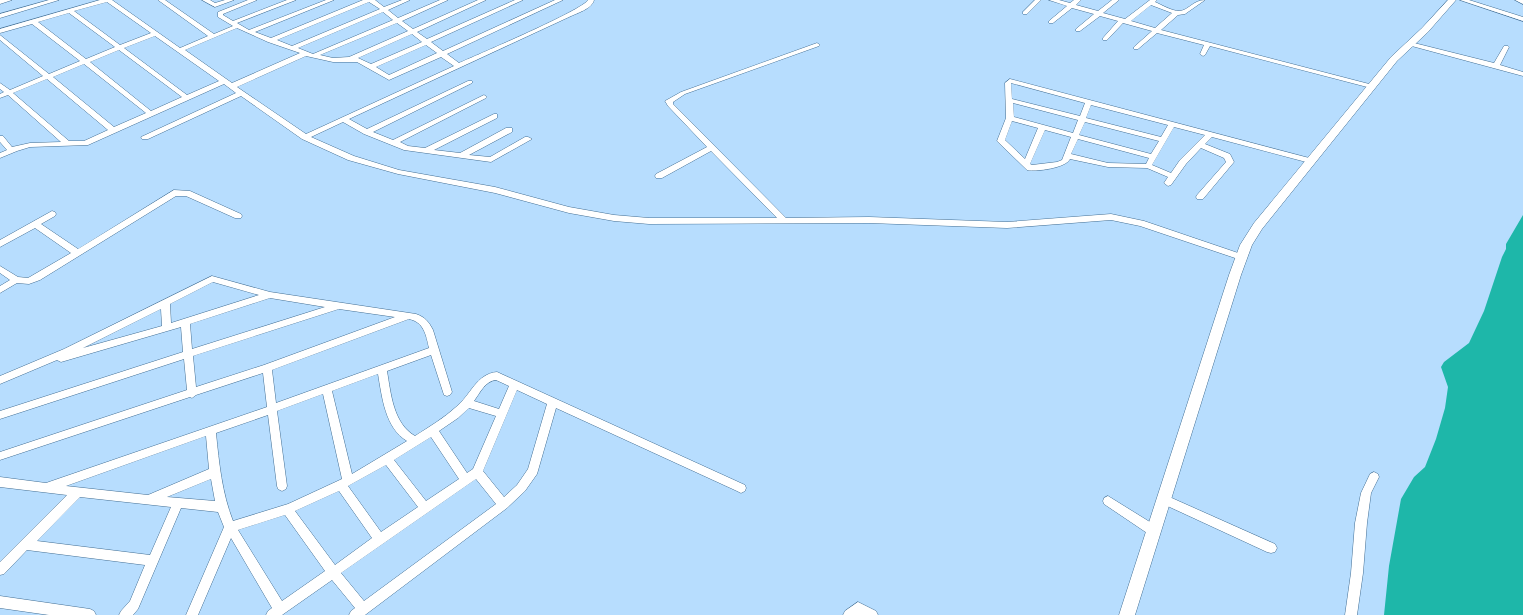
<svg xmlns="http://www.w3.org/2000/svg" width="1523" height="615" viewBox="0 0 1523 615" font-family="Karla,sans-serif">
	<style>
		.water { fill: #1eb7a9 }
		.lines { fill: none; stroke-linecap: round; stroke-linejoin: round }
		.minor-casing { stroke: #436f94; stroke-width: 1 }
		.tertiary-casing { stroke: #436f94; stroke-width: 1 }
		.minor { fill: #fff; fill-rule: evenodd }
		.tertiary { fill: #fff; fill-rule: evenodd }
	</style>
	<rect width="100%" height="100%" fill="#b7ddfe"/>
	<polygon class="water" points="1523,215 1523,615 1384,615 1389,566 1401,499 1414,477 1425,467 1436,439 1445,408 1448,387 1441,367 1444,362 1469,343 1484,311 1502,257 1506,249 1506,244"/>
	<g class="lines">
		<defs>
			<g id="minor">
				<polygon points="0,0 12,0 0,4"/>
				<polygon points="49,0 59,0 0,18 0,14"/>
				<path d="M100,0H112L180,48L208,36L158,0H165L214,34L233,26L218,17V12L248,0H257L223,14V15L233,21L287,0H296L237,23L249,30L326,0H334L255,32L271,38L363,0H375L384,7L402,0H410L388,10L398,18L440,0H448L402,21L413,29L478,0H486L417,32L427,39L515,0H523L431,42L443,51L555,0H563L447,54L459,63C477,55 583,10 588,0H594C592,9 577,13 569,17L349,119L367,129L468,81H472V83L373,132L393,140L484,95L487,97L486,98L400,142L408,146L425,148L494,114H497V118L434,150L460,153L506,128H512V132L469,155L490,157L525,137H528L532,139L491,162L404,150L364,134L343,122L311,137L354,156L399,170L495,187L569,207L614,215L649,218H777L711,151L662,178H656L655,176L656,174L707,147L668,106L665,101L681,92L817,43L820,45L819,46L685,94L673,102V104L786,218L869,217L1007,222L1111,214L1144,221L1244,255L1245,257L1241,260L1140,226L1111,220L1007,228L869,223L649,224L614,221L569,213L495,193L398,174L348,160L302,139L241,96L148,139H142L141,137L236,93L224,84L88,145L30,147L17,151L0,158V153L7,150L0,142V136H3L12,147L30,143L61,142L8,95L0,98V94L4,92L0,89V83L10,90L43,76L0,40V35L49,74L80,61L32,24L0,33V29ZM107,2L151,33L120,45L74,11ZM369,2L380,9L292,46L277,40ZM383,12L393,20L313,54L298,48ZM69,13L115,47L86,59L38,22ZM397,23L408,31L349,57L333,58L320,55ZM237,28L268,42L300,53L232,83L185,50ZM412,34L422,42L371,64L358,58ZM155,36L219,81L187,95L124,48ZM426,45L437,53L389,75L376,67ZM119,50L182,97L151,111L90,62ZM306,56L333,62H357L389,80L441,57L454,66L306,134L237,87ZM84,64L146,113L114,127L53,77ZM47,79L108,130L84,141H69L13,93Z"/>
				<polygon points="202,0 210,0 215,3 225,0 234,0 215,7"/>
				<polygon points="1035,0 1041,0 1027,14 1023,14 1023,12"/>
				<path d="M1049,0H1059L1070,3L1074,0H1081L1076,5L1098,11L1112,0H1119L1103,13L1125,19L1150,0H1157L1155,2C1162,5 1172,11 1179,11C1188,11 1193,0 1205,0L1185,14L1178,15L1161,30L1373,85L1374,86L1371,88L1210,46L1205,55L1203,56L1200,54L1204,45L1157,33L1138,49H1134V47L1152,31L1123,23L1107,40H1103V38L1118,21L1100,16L1080,31H1076V29L1094,14L1072,8L1053,23H1049V21L1067,6ZM1151,5L1172,13L1155,28L1131,21Z"/>
				<polygon points="1460,0 1469,0 1523,17 1523,21"/>
				<polygon points="1515,0 1523,0 1523,4"/>
				<polygon points="1410,42 1494,63 1504,46 1508,46 1509,47 1500,65 1523,72 1523,76 1408,45 1408,43"/>
				<path d="M1010,79L1313,159L1314,161L1310,163L1212,137L1205,144L1230,154L1234,162L1203,199H1197L1196,197L1197,195L1226,162L1224,158L1201,148L1186,164L1171,185L1168,186L1164,183L1168,177L1147,168L1108,167L1070,159C1066,168 1036,172 1027,170L997,141L1006,118L1005,83ZM1011,83L1085,103L1080,116L1012,99ZM1013,103L1078,120L1073,133L1014,117ZM1091,105L1168,125L1161,137L1086,118ZM1012,121L1038,128L1025,159L1005,140ZM1085,122L1159,141L1151,154L1079,135ZM1174,127L1205,135L1180,160L1171,173L1152,165ZM1045,130L1071,137L1062,160L1057,162L1032,165L1030,164ZM1078,139L1149,158L1146,164L1108,163L1071,154Z"/>
				<polygon points="174,190 190,191 241,214 242,216 241,218 235,218 186,196 176,196 40,280 29,284 17,283 0,293 0,286 10,280 0,273 0,266 18,277 28,278 71,253 35,228 0,247 0,240 52,211 55,212 56,214 55,216 41,224 78,249"/>
				<path d="M212,276L270,292L416,314C425,317 429,322 433,330L452,392L450,395L447,396L444,395L431,355L387,371C391,394 393,423 415,436C429,427 444,418 456,407C471,395 476,374 497,372L745,485L746,488L745,491L741,493L737,491L556,408L537,474L525,491L507,508L365,615H349L351,611L355,608L332,580L282,615H266L268,611L272,608L231,538L198,615H186L224,527L218,512L181,508L138,609L133,615H119L121,611L130,601L145,565L27,550L4,574L0,575V562L67,495L0,487V477L46,483L267,407L263,373L196,395L192,398L190,397L0,460V452L187,390L184,359L0,419V411L183,352L181,327L61,362L57,360L0,384V376L64,349ZM213,282L259,295L171,323L170,304ZM270,298L325,307L192,349L190,324ZM161,309L162,326L83,348ZM339,309L395,317L264,365L196,387L193,356ZM409,319C424,322 426,335 429,348L276,403L272,370ZM378,374C382,397 385,428 407,441L352,474L332,391ZM496,380L509,386L499,409L474,401C480,393 485,381 496,380ZM517,390L547,404L528,469L517,485L504,497L483,471ZM323,394L342,479L288,504L233,521C222,493 219,463 216,433L268,415L277,486L278,489L282,491L286,489L287,486L277,411ZM469,408L496,416L473,469L467,473L439,431L458,418ZM206,436L209,469L148,495L66,486ZM431,437L459,479L426,501L394,460ZM386,465L418,507L381,532L348,486ZM211,479L215,501L167,497ZM476,479L496,504L364,601L341,573ZM339,491L372,538L335,565L295,511ZM80,497L171,507L150,555L37,541ZM285,515L325,571L282,601L238,530Z"/>
				<polygon points="1374,472 1378,474 1379,477 1371,493 1367,523 1363,573 1357,615 1345,615 1351,573 1355,523 1361,493 1370,474"/>
				<polygon points="1165,495 1275,544 1277,548 1275,552 1271,553 1267,552 1161,503 1160,500 1161,497"/>
				<polygon points="1108,496 1158,527 1160,531 1158,535 1154,536 1150,535 1104,504 1103,501 1104,498"/>
				<polygon points="0,596 90,609 94,611 96,615 49,615 0,608"/>
				<polygon points="858,602 876,611 878,615 843,615 845,611"/>
			</g>
			<polygon id="tertiary" points="1448,0 1456,0 1428,32 1397,61 1262,229 1252,245 1241,275 1135,615 1119,615 1229,275 1240,245 1254,223 1391,57 1422,28"/>
		</defs>
		<use href="#minor" class="minor-casing"/>
		<use href="#tertiary" class="tertiary-casing"/>
		<use href="#minor" class="minor"/>
		<use href="#tertiary" class="tertiary"/>
	</g>
</svg>
